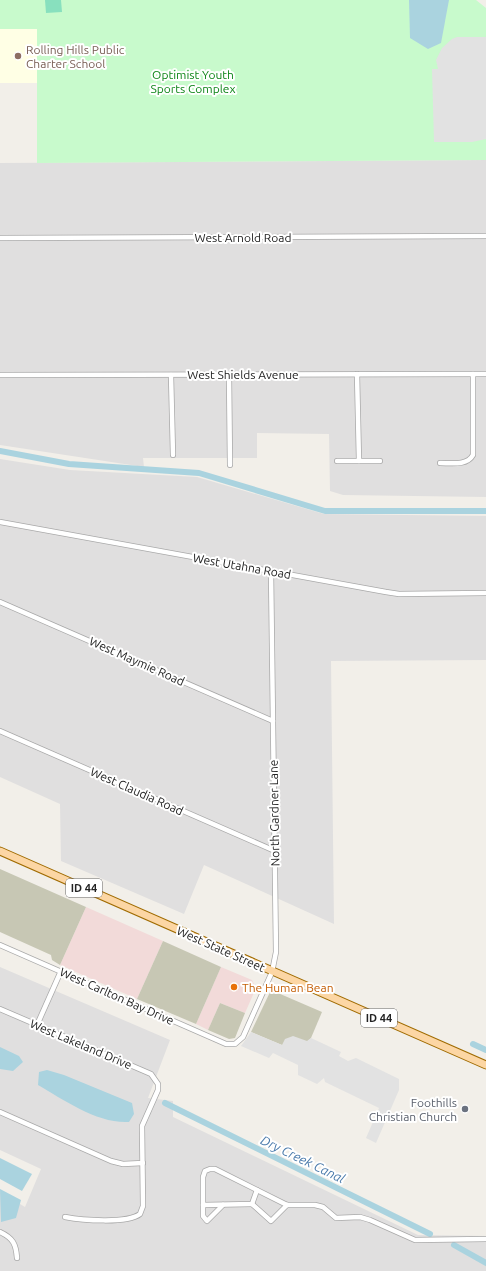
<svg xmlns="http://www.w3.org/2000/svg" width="486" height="1271" viewBox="0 0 486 1271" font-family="Ubuntu,sans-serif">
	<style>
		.residential { fill: #e0dfdf }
		.commercial { fill: #f2dad9 }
		.education { fill: #ffffe5 }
		.construction { fill: #c7c7b4 }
		.park { fill: #c8facc }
		.pitch { fill: #88e0be }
		.parking { fill: #e2e2e2 }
		.water { fill: #aad3df }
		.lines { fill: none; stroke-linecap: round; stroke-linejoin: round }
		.canal { stroke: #aad3df; stroke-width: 6 }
		.minor-casing { stroke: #a9a9a9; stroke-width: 6 }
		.primary-casing { stroke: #a06b00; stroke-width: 9 }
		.minor { stroke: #fff; stroke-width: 4.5 }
		.primary { stroke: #fcd6a4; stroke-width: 7 }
		.education-dot { fill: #8d6e63; stroke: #fff; stroke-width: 1.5 }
		.food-dot { fill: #e8710a; stroke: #fff; stroke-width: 1.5 }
		.worship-dot { fill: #6b7280; stroke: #fff; stroke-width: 1.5 }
		.labels { text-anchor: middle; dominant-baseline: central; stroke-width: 4; stroke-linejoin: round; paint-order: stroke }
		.shield { fill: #fff; stroke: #646464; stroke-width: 1 }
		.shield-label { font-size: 11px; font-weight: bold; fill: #222 }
		.education-label { font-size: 12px; fill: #785e54; stroke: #fff; text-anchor: start }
		.park-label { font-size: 12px; fill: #0c8416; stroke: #fff }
		.street-label { font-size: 12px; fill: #222; stroke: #fff }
		.food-label { font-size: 12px; fill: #c56008; stroke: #fff; text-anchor: start }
		.worship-label { font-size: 12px; fill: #5b616d; stroke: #fff; text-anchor: end }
		.water-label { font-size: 13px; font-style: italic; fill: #4a7aab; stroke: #fff }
	</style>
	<rect width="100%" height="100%" fill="#f2efe9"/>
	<g class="residential">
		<polygon points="486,160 486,497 343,495 330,491 329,434 257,433 257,458 143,458 144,467 0,445 0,163"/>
		<polygon points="0,459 70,470 197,477 324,514 486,516 486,660 331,661 334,924 204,865 184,914 61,861 60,804 0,777"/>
		<polygon points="0,967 170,1040 148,1098 173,1101 173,1117 418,1235 486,1236 486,1271 0,1271 0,1192 25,1207 41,1169 0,1150"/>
	</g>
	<g class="commercial">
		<polygon points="86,907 163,941 137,999 60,965"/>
		<polygon points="221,967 252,980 256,988 245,1013 220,1003 208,1030 196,1024"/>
	</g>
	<rect class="education" x="0" y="29" width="37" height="54"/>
	<g class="construction">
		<polygon points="0,869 86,907 60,965 52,960 51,955 0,932"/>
		<polygon points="163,941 221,967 196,1024 137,999"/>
		<polygon points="271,990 322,1012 311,1038 307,1042 282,1045 251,1032"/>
		<polygon points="220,1003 245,1013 235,1038 229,1039 208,1030"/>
	</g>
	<polygon class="park" points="0,0 476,0 486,8 486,160 37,163 37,29 0,29"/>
	<polygon class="pitch" points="45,0 61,0 62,12 46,13"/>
	<g class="parking">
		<polygon points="457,37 486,37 486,139 472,142 434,142 432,69 438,69 436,60 442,48 452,39"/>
		<polygon points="251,1032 282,1045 285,1039 293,1036 307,1041 311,1038 341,1052 339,1056 348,1061 356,1058 399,1079 399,1090 376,1143 366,1138 379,1108 325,1082 324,1078 317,1084 298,1075 298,1065 273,1053 269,1058 241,1046"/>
	</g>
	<g class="water">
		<polygon points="409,0 449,0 441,43 428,49 410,38"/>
		<polygon points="0,1047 19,1056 23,1062 13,1071 0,1069"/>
		<path d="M47,1070L64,1075L132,1103L134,1114L129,1122C98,1124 64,1100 38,1085L39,1072Z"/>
		<polygon points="0,1158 32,1174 22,1191 0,1179"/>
		<polygon points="0,1189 21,1200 16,1218 1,1222"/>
	</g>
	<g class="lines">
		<g class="canal">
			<polyline points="0,451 69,464 199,473 325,511 486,511"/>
			<polyline points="473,1044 486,1050"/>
			<polyline points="165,1103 430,1234"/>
			<polyline points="454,1245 486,1263"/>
		</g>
		<defs>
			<g id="minor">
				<polyline points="0,238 486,236"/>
				<polyline points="357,374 359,461"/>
				<polyline points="0,375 486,374"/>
				<polyline points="171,375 173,455"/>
				<polyline points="229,375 230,465"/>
				<polyline points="337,461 380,461"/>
				<path d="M440,463C451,463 467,466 473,455V374"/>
				<polyline points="0,522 386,592 399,594 486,593"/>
				<polyline points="0,602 273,721"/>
				<polyline points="0,731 275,851"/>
				<polyline points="0,945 226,1044 235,1044 243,1037 272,972 276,952 271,571"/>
				<path d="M0,1009L151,1074L158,1084V1090L142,1126L143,1206L140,1214C127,1224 81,1220 65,1217"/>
				<polyline points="37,1025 61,971"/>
				<polyline points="0,1112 111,1161 123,1164 143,1163"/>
				<polyline points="252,1204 271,1221 287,1205"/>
				<polyline points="203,1205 252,1204 257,1190"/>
				<polyline points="223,1205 207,1221 203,1216 203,1177 205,1171 210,1169 215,1169 287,1205 315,1205 323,1207 336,1218 360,1217 370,1220 415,1240 486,1239"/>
				<path d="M0,1232C13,1238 16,1244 17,1258"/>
			</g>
			<polyline id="primary" points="0,851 486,1065"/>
		</defs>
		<use href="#minor" class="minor-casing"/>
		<use href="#primary" class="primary-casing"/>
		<use href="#minor" class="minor"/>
		<use href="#primary" class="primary"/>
	</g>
	<circle class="education-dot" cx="18" cy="56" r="4"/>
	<circle class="food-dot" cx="234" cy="987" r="4"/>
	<circle class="worship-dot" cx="465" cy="1109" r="4"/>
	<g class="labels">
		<g class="shield">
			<rect x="66" y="879" width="36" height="18" rx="3"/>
			<rect x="361" y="1009" width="36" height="18" rx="3"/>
		</g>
		<g class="shield-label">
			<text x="84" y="888">ID 44</text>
			<text x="379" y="1018">ID 44</text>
		</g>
		<g class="education-label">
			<text x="26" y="49">Rolling Hills Public<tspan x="26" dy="14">Charter School</tspan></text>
		</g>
		<g class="park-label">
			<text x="193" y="74">Optimist Youth<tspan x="193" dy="14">Sports Complex</tspan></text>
		</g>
		<g class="street-label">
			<text x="243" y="237">West Arnold Road</text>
			<text x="243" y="374">West Shields Avenue</text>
			<text transform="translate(242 566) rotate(10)">West Utahna Road</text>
			<text transform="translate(137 661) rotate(24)">West Maymie Road</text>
			<text transform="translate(137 791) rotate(24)">West Claudia Road</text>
			<text transform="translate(274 813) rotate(-91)">North Gardner Lane</text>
			<text transform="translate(221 949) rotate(24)">West State Street</text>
			<text transform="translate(117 996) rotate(24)">West Carlton Bay Drive</text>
			<text transform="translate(81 1044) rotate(23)">West Lakeland Drive</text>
		</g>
		<g class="food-label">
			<text x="242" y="987">The Human Bean</text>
		</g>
		<g class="worship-label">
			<text x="457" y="1102">Foothills<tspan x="457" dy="14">Christian Church</tspan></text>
		</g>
		<g class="water-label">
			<text transform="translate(303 1159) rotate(26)">Dry Creek Canal</text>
		</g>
	</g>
</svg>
